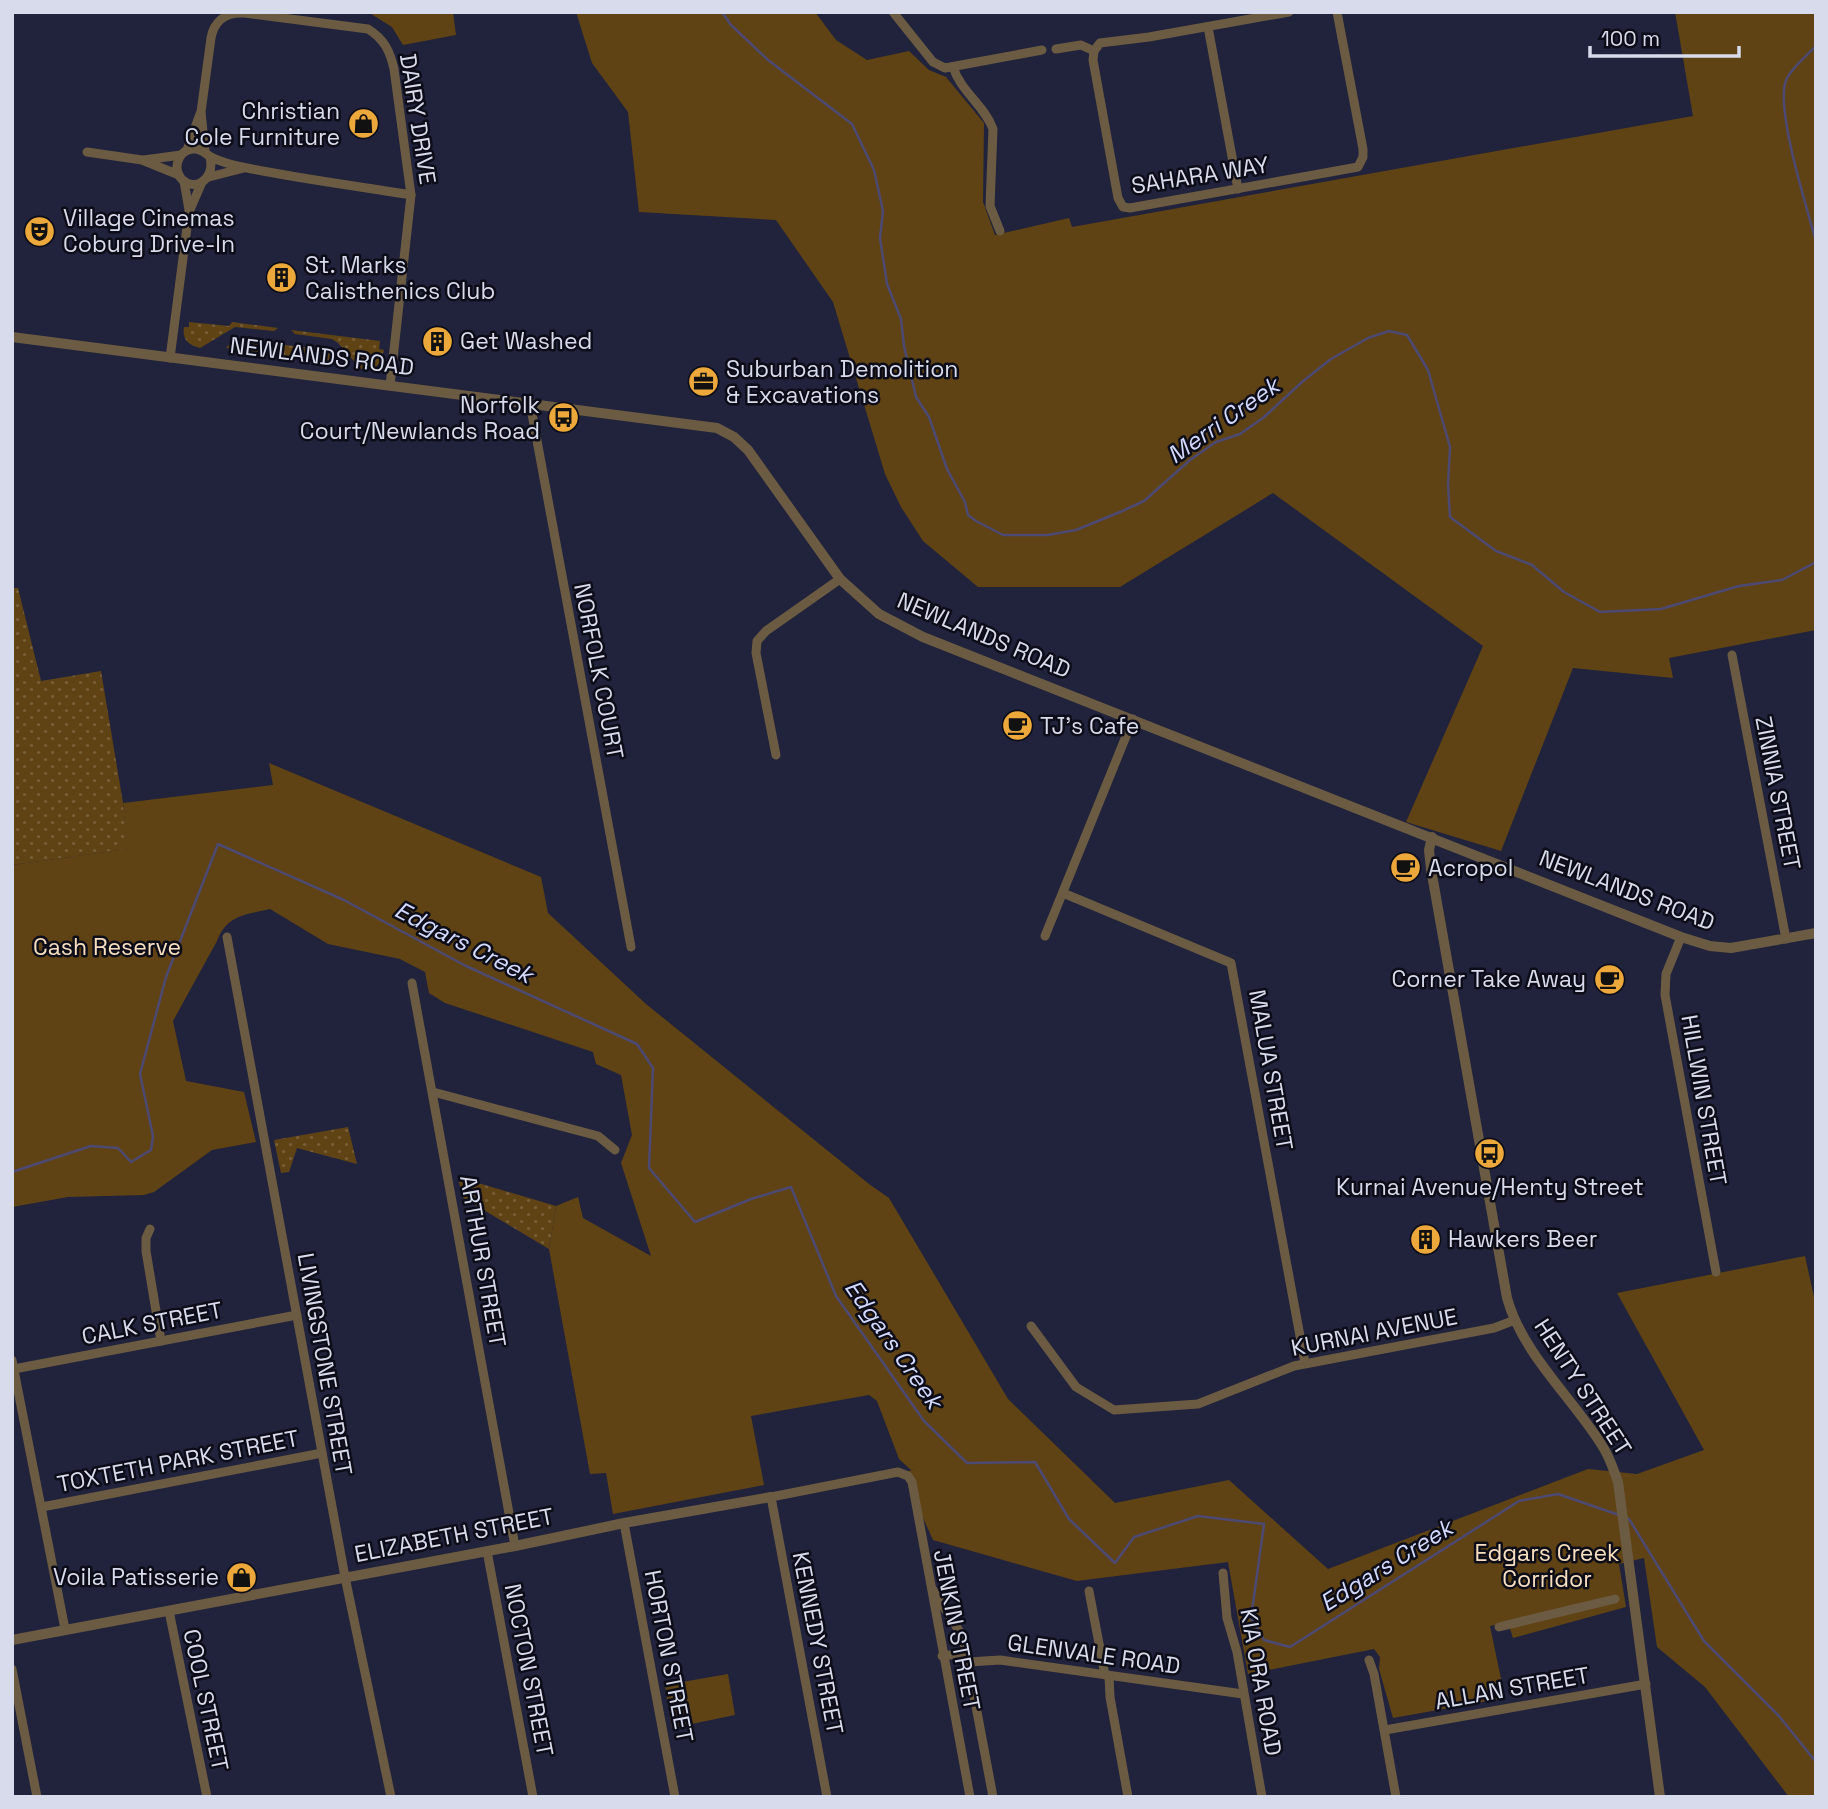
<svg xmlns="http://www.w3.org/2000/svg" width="1828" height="1809" viewBox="0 0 1828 1809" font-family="'Space Grotesk',sans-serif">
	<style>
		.grass { fill: url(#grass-dots) }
		.park { fill: #604315 }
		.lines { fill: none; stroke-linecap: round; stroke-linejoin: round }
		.stream { stroke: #4c4973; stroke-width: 2.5 }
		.minor { stroke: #6c5b43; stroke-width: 9 }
		.tertiary { stroke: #6c5b43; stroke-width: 10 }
		.labels { text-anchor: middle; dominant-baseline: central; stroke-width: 5; stroke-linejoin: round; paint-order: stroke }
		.poi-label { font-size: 23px; fill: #d8dbeb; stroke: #0c0d18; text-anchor: start }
		.street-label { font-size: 23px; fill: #d8dbeb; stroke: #0c0d18 }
		.park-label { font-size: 23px; fill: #f7dfc0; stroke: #0c0d18 }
		.water-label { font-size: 24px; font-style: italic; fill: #d4dafd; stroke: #0c0d18 }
	</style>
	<defs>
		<pattern id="grass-dots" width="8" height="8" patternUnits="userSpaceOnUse" patternTransform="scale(1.75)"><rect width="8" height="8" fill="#604315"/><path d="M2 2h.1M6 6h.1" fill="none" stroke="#765e37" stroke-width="1.8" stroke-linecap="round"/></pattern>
	</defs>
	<rect width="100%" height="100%" fill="#20233b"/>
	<g class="grass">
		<path d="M189,322L229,326L232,322L278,328L274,331L235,327L200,348C188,345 182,339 184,327H189Z"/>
		<polygon points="291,330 380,341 379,349 384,350 381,361 375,368 361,369 338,343 332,339 295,334"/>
		<polygon points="239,339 325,350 331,353 336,362 331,363 226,348 232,342"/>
		<polygon points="12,588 18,588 41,681 101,671 123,803 128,849 12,865"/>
		<polygon points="348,1127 357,1164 297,1148 289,1172 281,1173 274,1140"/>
		<polygon points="458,1177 556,1206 549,1249 462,1197"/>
	</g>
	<g class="park">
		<polygon points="368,12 453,12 456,35 403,45 392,27"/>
		<polygon points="576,12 815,12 836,40 867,60 909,51 929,70 946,77 984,123 983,202 995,235 1069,218 1072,227 1693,116 1675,12 1816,12 1816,630 1669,658 1673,678 1573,668 1501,851 1406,822 1483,646 1273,493 1120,587 978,587 923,541 901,507 885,474 833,302 776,220 639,212 628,112 592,63"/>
		<path d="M269,763L541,877L548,913L646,1004L869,1184L889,1198L1008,1399L1115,1503L1229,1480L1328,1569L1588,1469L1637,1474L1704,1450L1617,1293L1805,1256L1816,1306V1797H1789L1705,1687L1657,1647L1644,1558L1619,1564L1626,1607L1513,1638L1508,1622L1490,1626L1505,1698L1393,1718L1379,1669L1380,1657L1374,1649L1248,1674L1228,1562L1077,1581L933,1540L903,1473L915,1469L911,1470L899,1459L877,1401L869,1395L751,1416L764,1485L613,1514L606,1473L590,1474L549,1249L556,1206L578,1197L583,1218L651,1256L621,1163L632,1135L621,1075L596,1064L593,1052L445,1003L429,993L425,972L400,959L328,944L270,909C245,915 227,915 217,941L173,1021L186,1081L244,1092L256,1142L212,1150L154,1192L144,1195L68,1197L12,1207V865L127,849L123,803L273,785Z"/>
		<polygon points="728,1674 735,1715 672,1728 665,1685"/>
	</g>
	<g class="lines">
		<g class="stream">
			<polyline points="722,12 731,25 768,60 852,124 874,170 883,211 880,238 887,284 901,319 904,346 916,397 929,417 947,469 965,502 968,515 976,521 1003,535 1048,535 1076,530 1120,512 1144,501 1190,460 1216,442 1240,434 1263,418 1302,382 1331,359 1368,338 1389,331 1407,335 1428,370 1450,447 1448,484 1450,517 1496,551 1532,565 1564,592 1600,612 1661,609 1739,586 1782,580 1816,562"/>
			<path d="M1816,46C1807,55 1793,67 1787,78C1773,104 1808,210 1816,242"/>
			<polyline points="12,1172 91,1146 118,1148 131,1162 151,1150 153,1136 140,1074 166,977 218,844 344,900 464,965 637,1044 653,1068 649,1168 695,1222 751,1199 791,1187 836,1296 924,1421 967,1463 1035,1462 1069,1519 1115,1563 1134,1537 1198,1516 1264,1524 1251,1618 1264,1640 1290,1647 1519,1501 1558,1494 1619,1515"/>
			<polyline points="1626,1518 1629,1519 1704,1641 1779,1716 1816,1762"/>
		</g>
		<g class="minor">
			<polyline points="893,12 933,62 945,68 1042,50"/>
			<polyline points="1208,27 1238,189"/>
			<polyline points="1056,49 1081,45 1094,51"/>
			<polyline points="1094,51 1093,60 1118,198 1123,207 1130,208 1358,167 1363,157 1363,149 1337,12"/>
			<polyline points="1094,51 1100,43 1149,37 1289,12"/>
			<path d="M953,67C961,92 985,106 993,129L990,206L1000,231"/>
			<polyline points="187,150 200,114"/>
			<path d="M205,151L201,112L211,38C214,21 226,12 244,13L368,29C384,39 390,51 394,69L411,195L390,386"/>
			<polyline points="87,152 142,160 179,175"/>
			<path d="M210,157C216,182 191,193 180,177C173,166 179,150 193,149C202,148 205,154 211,157C221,162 236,166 247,168C301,179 357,186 411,195"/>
			<polyline points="144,160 181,155"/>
			<polyline points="209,177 244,168"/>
			<polyline points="184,181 189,210"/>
			<polyline points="170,358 189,212 202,182"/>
			<polyline points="530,403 631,947"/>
			<polyline points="1732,655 1786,939"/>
			<polyline points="776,755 756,653 757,641 766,631 840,579"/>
			<polyline points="1063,893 1231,963 1305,1363"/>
			<polyline points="1045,936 1133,719"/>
			<polyline points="227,937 345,1577 391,1797"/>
			<polyline points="1681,937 1666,974 1665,995 1716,1272"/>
			<polyline points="412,983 515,1546"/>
			<polyline points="433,1092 598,1136 615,1150"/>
			<polyline points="150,1229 146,1238 146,1251 161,1341"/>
			<polyline points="1031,1326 1076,1387 1114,1410 1198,1404 1294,1366 1494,1328 1515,1320"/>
			<polyline points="12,1360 65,1629"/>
			<polyline points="14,1369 297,1315"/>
			<polyline points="42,1507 322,1453"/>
			<polyline points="624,1523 675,1797"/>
			<polyline points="487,1551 533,1797"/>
			<polyline points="1223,1573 1227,1618 1237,1652 1262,1797"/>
			<polyline points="933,1590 963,1637 993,1797"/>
			<polyline points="1089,1591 1105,1675"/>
			<polyline points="169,1611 207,1797"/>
			<polyline points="1499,1627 1615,1599"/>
			<polyline points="942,1656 958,1654 969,1662 1000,1660 1243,1694"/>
			<polyline points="1369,1660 1374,1674 1396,1797"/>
			<polyline points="12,1669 37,1797"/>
			<polyline points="1109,1676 1110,1697 1128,1797"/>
			<polyline points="1385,1730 1646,1684"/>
			<polyline points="827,1797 771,1497 898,1472 908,1476 912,1482 970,1797"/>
		</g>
		<g class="tertiary">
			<polyline points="12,337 717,428 734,437 748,450 840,579 879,614 923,637 1681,937 1710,946 1731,948 1816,933"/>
			<path d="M1432,837L1429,850L1431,869L1507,1298C1523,1355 1573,1398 1603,1447C1610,1458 1614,1471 1618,1482L1660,1797"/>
			<polyline points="12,1640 515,1546 624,1523 771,1497"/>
		</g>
	</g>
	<defs>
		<symbol id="shop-disc" viewBox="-11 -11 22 22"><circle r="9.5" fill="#eda83b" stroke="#0c0d18"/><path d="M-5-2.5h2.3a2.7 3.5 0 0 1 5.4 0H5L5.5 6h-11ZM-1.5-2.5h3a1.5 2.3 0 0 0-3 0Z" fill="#111"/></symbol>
		<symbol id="theatre-disc" viewBox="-11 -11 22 22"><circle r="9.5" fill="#eda83b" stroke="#0c0d18"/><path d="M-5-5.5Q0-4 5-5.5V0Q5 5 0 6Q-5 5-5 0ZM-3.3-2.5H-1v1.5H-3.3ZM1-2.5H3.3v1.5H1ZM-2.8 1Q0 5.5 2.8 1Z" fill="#111"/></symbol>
		<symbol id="building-disc" viewBox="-11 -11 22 22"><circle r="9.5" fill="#eda83b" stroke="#0c0d18"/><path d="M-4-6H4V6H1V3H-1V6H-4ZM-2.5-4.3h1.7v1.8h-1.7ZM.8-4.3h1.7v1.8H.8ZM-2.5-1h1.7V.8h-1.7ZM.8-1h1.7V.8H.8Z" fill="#111"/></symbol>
		<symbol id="office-disc" viewBox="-11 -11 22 22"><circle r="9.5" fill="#eda83b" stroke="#0c0d18"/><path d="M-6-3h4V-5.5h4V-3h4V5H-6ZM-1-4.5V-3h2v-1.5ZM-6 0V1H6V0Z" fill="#111"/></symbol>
		<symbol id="bus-disc" viewBox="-11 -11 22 22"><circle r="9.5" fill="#eda83b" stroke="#0c0d18"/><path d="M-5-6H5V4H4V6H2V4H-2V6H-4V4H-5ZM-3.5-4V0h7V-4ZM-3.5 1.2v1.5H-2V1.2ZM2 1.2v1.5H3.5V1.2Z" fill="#111"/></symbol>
		<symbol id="cafe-disc" viewBox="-11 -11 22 22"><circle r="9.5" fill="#eda83b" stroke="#0c0d18"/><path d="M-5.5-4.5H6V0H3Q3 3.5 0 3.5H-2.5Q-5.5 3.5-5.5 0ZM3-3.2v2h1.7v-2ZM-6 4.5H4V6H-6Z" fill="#111"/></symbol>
	</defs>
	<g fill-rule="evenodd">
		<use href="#shop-disc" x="346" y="106" width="35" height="35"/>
		<use href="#theatre-disc" x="22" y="214" width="35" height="35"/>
		<use href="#building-disc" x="264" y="260" width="35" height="35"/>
		<use href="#building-disc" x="420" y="324" width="35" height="35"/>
		<use href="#office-disc" x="686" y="364" width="35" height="35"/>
		<use href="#bus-disc" x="546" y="400" width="35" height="35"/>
		<use href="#cafe-disc" x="1000" y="708" width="35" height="35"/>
		<use href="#cafe-disc" x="1388" y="850" width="35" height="35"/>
		<use href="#cafe-disc" x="1592" y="962" width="35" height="35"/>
		<use href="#bus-disc" x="1472" y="1136" width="35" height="35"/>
		<use href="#building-disc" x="1408" y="1222" width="35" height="35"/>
		<use href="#shop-disc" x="224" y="1560" width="35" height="35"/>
	</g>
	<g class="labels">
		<g class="poi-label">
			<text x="340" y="111" text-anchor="end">Christian<tspan x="340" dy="26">Cole Furniture</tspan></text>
			<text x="63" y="218">Village Cinemas<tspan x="63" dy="26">Coburg Drive-In</tspan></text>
			<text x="305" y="265">St. Marks<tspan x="305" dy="26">Calisthenics Club</tspan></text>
			<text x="460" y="341">Get Washed</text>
			<text x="726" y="369">Suburban Demolition<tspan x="726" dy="26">&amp; Excavations</tspan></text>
			<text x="540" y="405" text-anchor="end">Norfolk<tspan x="540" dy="26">Court/Newlands Road</tspan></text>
			<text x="1040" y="726">TJ's Cafe</text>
			<text x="1428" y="868">Acropol</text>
			<text x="1586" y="979" text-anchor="end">Corner Take Away</text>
			<text x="1490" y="1187" text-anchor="middle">Kurnai Avenue/Henty Street</text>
			<text x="1448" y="1239">Hawkers Beer</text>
			<text x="219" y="1577" text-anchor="end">Voila Patisserie</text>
		</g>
		<g class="street-label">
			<text transform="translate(418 119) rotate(81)">DAIRY DRIVE</text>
			<text transform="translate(1200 175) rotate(-9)">SAHARA WAY</text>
			<text transform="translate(322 356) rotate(7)">NEWLANDS ROAD</text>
			<text transform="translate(984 635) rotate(23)">NEWLANDS ROAD</text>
			<text transform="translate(599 671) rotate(79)">NORFOLK COURT</text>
			<text transform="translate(1778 793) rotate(79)">ZINNIA STREET</text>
			<text transform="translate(1627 890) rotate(21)">NEWLANDS ROAD</text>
			<text transform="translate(1271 1070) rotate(80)">MALUA STREET</text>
			<text transform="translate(1704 1100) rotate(80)">HILLWIN STREET</text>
			<text transform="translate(483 1261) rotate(80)">ARTHUR STREET</text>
			<text transform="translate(152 1323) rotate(-11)">CALK STREET</text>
			<text transform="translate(1374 1332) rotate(-11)">KURNAI AVENUE</text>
			<text transform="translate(325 1364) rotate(80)">LIVINGSTONE STREET</text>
			<text transform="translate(1583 1387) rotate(57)">HENTY STREET</text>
			<text transform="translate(178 1461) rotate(-11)">TOXTETH PARK STREET</text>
			<text transform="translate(454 1535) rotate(-11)">ELIZABETH STREET</text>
			<text transform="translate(957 1630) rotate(79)">JENKIN STREET</text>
			<text transform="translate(818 1643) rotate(79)">KENNEDY STREET</text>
			<text transform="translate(1094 1654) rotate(8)">GLENVALE ROAD</text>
			<text transform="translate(669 1656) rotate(79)">HORTON STREET</text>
			<text transform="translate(529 1670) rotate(79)">NOCTON STREET</text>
			<text transform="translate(1261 1682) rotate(80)">KIA ORA ROAD</text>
			<text transform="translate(1512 1688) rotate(-10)">ALLAN STREET</text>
			<text transform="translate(206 1700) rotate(78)">COOL STREET</text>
		</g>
		<g class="park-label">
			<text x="107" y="947">Cash Reserve</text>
			<text x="1547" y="1553">Edgars Creek<tspan x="1547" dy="26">Corridor</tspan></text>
		</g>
		<g class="water-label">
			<text transform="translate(1223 420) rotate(-35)">Merri Creek</text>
			<text transform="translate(464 942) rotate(27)">Edgars Creek</text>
			<text transform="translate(894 1344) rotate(55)">Edgars Creek</text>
			<text transform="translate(1386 1565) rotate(-32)">Edgars Creek</text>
		</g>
	</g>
	<rect width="1828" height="1809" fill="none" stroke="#d8dbeb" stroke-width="28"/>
	<path d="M1590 46v10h149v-10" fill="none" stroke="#d8dbeb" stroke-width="3.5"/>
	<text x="1601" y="46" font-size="21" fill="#d8dbeb" stroke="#0c0d18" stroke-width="5" paint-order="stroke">100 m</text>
</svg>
